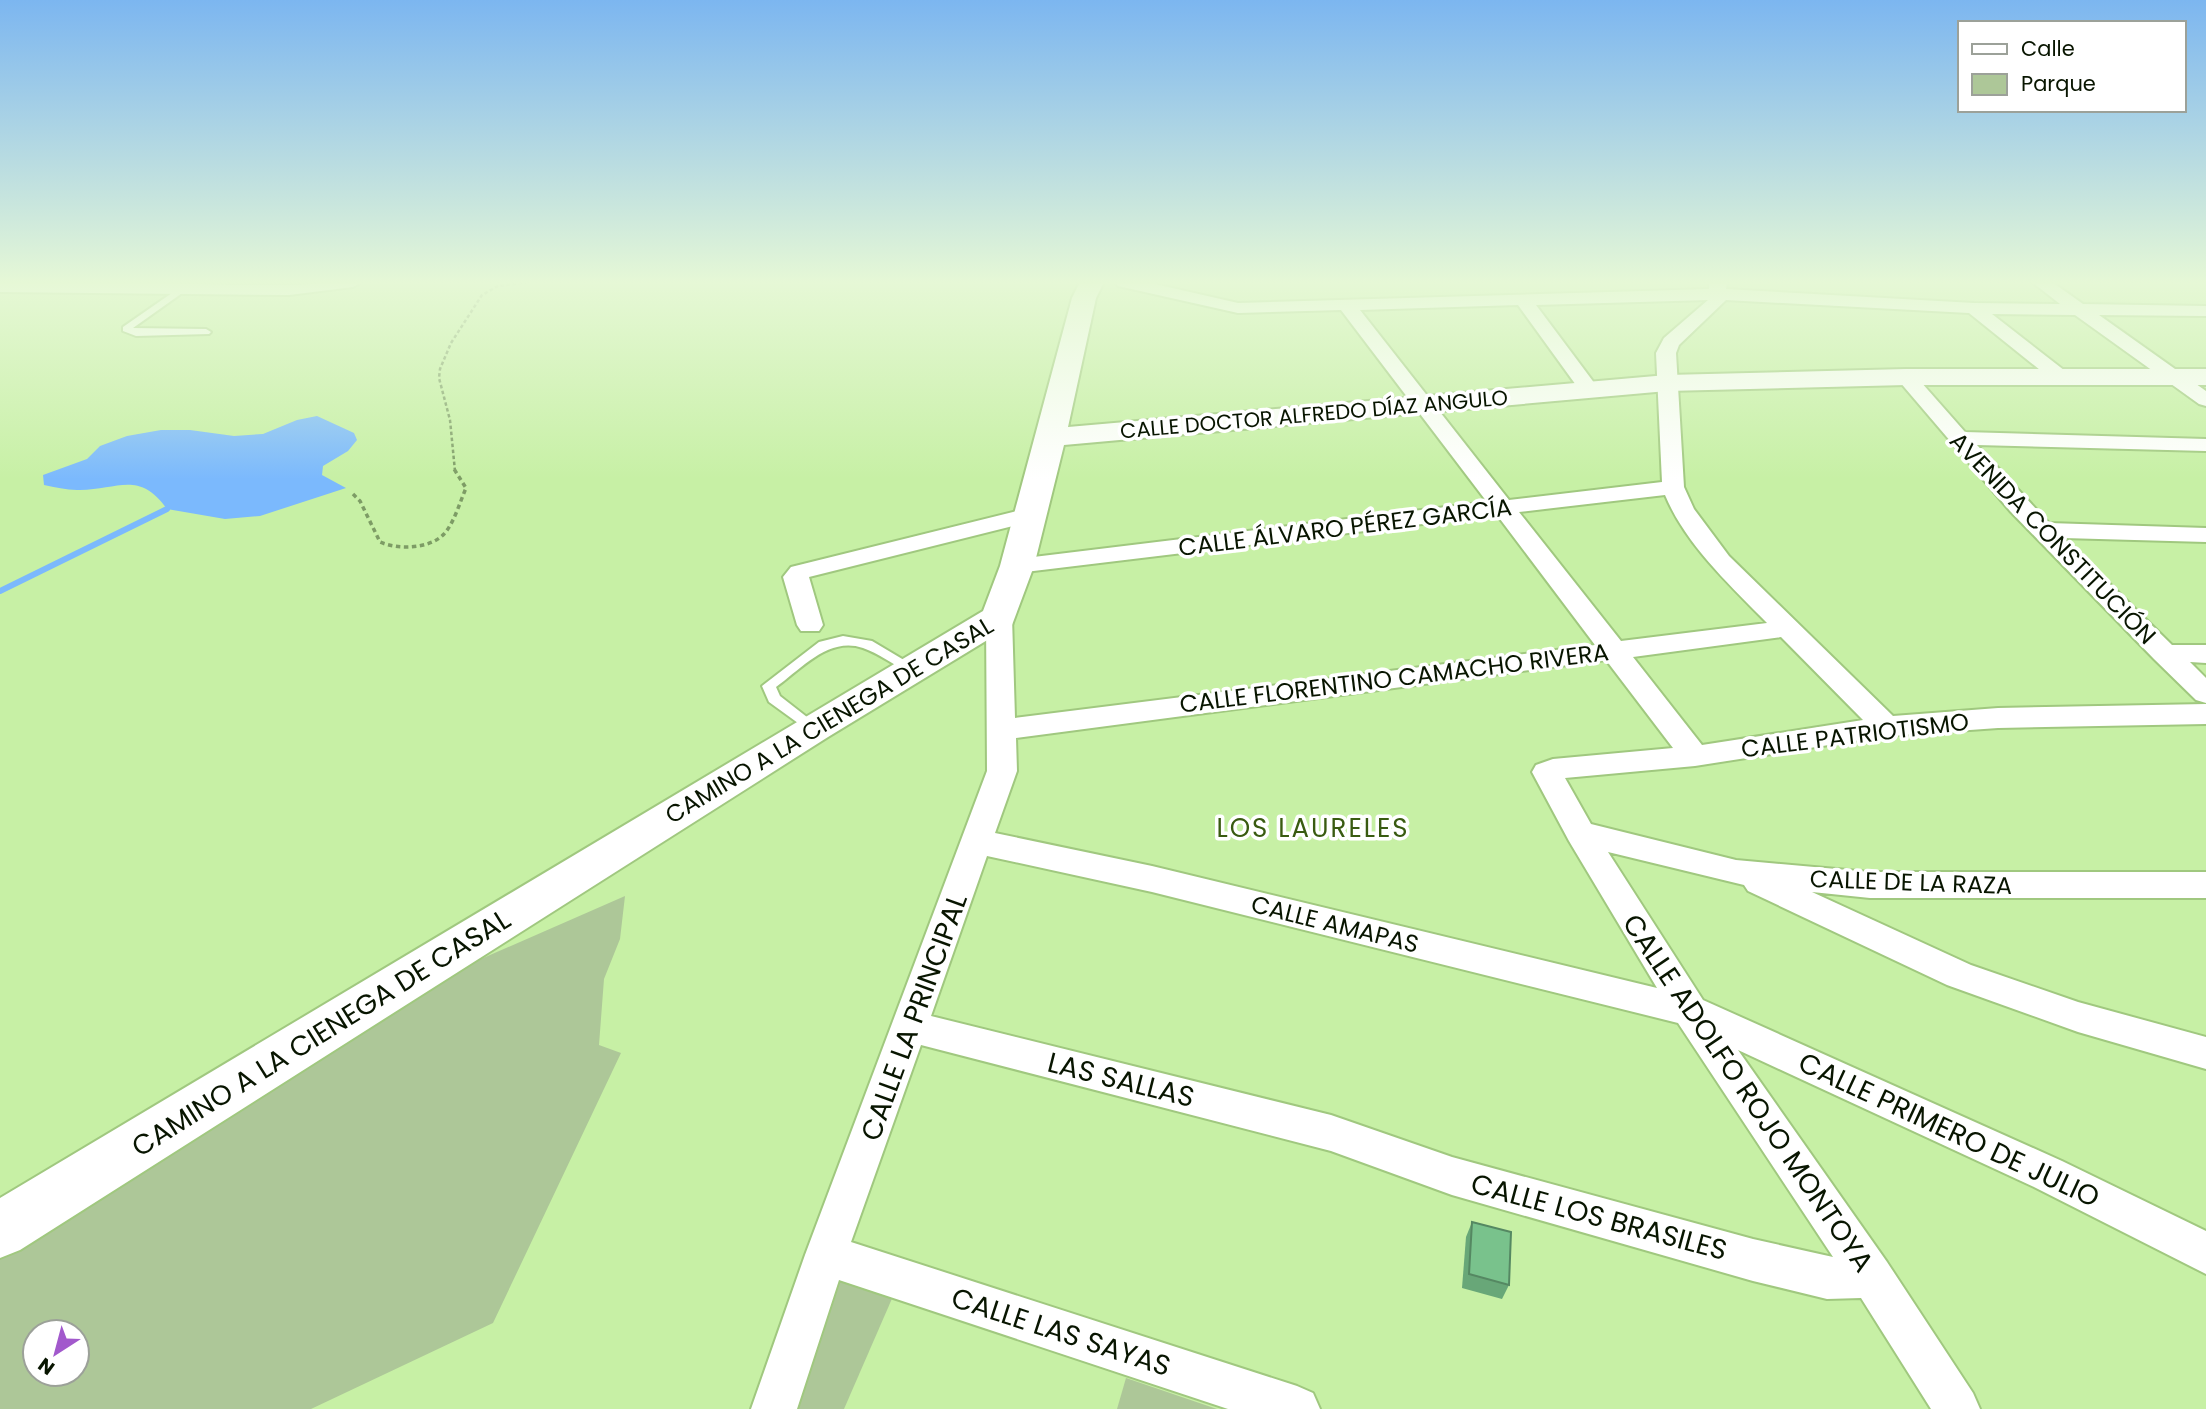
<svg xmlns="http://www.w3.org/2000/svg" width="2206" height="1409" viewBox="0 0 2206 1409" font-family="Poppins,sans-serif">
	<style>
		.green { fill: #adc798; fill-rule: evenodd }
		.water { fill: #7bb9fd }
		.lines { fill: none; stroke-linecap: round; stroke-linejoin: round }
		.stream { stroke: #7bb9fd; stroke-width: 6 }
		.lane-casing { stroke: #a0c87f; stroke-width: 4 }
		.street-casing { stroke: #a0c87f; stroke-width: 4 }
		.secondary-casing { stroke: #a0c87f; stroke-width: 4 }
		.path-far1 { stroke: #7d9c65; stroke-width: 2.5; stroke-dasharray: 3.5 2.5; stroke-linecap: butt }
		.path { stroke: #7d9c65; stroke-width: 3.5; stroke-dasharray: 4.5 3.5; stroke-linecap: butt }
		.lane { fill: #fff; fill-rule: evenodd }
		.street { fill: #fff; fill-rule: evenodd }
		.secondary { fill: #fff; fill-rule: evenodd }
		.wall { fill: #68a778 }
		.building { fill: #79c28c; stroke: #558862; stroke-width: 2 }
		.labels { text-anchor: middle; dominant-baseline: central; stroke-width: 7; stroke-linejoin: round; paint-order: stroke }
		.far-street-label { font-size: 21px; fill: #081500; stroke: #fff }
		.street-label { font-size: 24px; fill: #081500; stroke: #fff }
		.neighbourhood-label { font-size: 26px; letter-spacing: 2px; fill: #395b11; stroke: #fff }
		.near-street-label { font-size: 28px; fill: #081500; stroke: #fff }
	</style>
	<rect width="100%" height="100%" fill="#c7f0a5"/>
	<g class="green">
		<path d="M625,896L620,939L604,979L599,1045L621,1053L493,1323L311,1409H0V1244L442,976ZM35,1332H77V1374H35Z"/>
		<polygon points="831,1274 894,1294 844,1409 775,1409"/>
		<polygon points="1126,1378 1217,1409 1117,1409"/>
	</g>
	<path class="water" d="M317,416L354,433L357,440L348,451L323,466L322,475L346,488L260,516L225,519L167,509C138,469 117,491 77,490C66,490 55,487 44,485L43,475L87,459L100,446L127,436L161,430H190L234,436L263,434L297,420Z"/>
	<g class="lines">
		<polyline class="stream" points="0,591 167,509"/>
		<defs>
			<g id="lane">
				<polygon points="182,286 186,289 185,291 133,328 206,329 211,332 209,334 136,336 123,331 123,327"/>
				<path d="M843,636L872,641L919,669L912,673L907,672C893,664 878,653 863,648C829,636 801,669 776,687L780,696L821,728L814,733L809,731L769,702L762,686L819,642Z"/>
			</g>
			<g id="street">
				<polygon points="0,282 289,285 362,282 353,287 289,295 0,292"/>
				<path d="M1115,282H1146L1238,303L1709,289V282H1727L1726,289L1974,303L2060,304L2032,282H2052L2083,304L2206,306V316L2099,315L2206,391V406L2199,404L2075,315L1992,314L2069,374L2072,378L2062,384L2055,382L1969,313L1726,300L1679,345L1676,353L1684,487L1694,509L1729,556L1893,716L1998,708L2206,704V724L1998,728L1886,736L1695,766L1565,778L1591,824L1736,860L1870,872H2206V898H1870L1812,892L1971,965L2078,1002L2206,1037V1069L2078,1032L1947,985L1748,891L1744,885L1608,852L1703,1000L2062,1161L2206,1231V1274L2034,1187L1738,1050L1887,1262L1973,1393L1980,1409H1931L1861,1298L1827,1299L1753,1281L1452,1195L1331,1151L921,1045L851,1242L1297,1386L1313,1393L1320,1409H1228L839,1280L797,1409H751L805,1255L987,771L986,617L990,611H1008L1012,617L1015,718L1595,645L1497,515L1017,573L1008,571L1005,566L1008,561L1017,559L1487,502L1341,310L1238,313L1118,286ZM1708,300L1664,338L1656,353L1662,482L1509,500L1360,310L1518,305L1581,392L1588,394L1598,388L1536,305ZM1665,495C1686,545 1729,584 1767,623L1621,641L1519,512ZM1781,637L1863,720L1702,745L1633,657ZM1606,660L1673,748L1553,759L1536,765L1532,772L1569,841L1657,988L1152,866L995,833L1017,771L1016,738ZM987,856L1152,892L1678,1023L1833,1257L1753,1239L1452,1157L1331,1115L931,1016Z"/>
				<polygon points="1906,371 1913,373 1965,432 2206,439 2206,451 1977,445 2049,523 2206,528 2206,542 2063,538 2172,645 2206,645 2206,663 2190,662 2206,678 2206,703 2196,700 2154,659 2010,511 1899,381 1896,377 1899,373"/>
				<polygon points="1029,508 1037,510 1041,515 1037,520 809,577 823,625 819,631 801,631 797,625 783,577 791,567"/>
			</g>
			<polygon id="secondary" points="1080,282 1104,282 1096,298 1068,427 1667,375 1906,369 2206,369 2206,385 1906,385 1667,391 1064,445 1034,566 1012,625 828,737 20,1250 0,1258 0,1198 983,611 1000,566 1072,298"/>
		</defs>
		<use href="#lane" class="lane-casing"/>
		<use href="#street" class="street-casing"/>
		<use href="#secondary" class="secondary-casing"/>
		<polyline class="path-far1" points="455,471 450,420 439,378 440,369 451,343 482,295 498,286 530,282"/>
		<path class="path" d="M353,494L360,501L380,542C398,550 430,549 444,534C454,523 460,502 466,488L454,469"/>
		<use href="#lane" class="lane"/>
		<use href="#street" class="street"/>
		<use href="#secondary" class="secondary"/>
	</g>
	<polygon class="wall" points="1472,1222 1509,1285 1502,1299 1462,1288 1466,1237"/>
	<polygon class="building" points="1472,1222 1511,1232 1509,1285 1469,1274"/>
	<linearGradient id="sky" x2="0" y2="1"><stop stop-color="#7cb6f0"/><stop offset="0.59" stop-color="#e6f8d6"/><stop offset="1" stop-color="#e6f8d6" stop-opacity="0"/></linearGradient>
	<rect width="2206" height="479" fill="url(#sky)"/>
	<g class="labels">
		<g class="far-street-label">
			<text transform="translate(1314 414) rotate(-5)">CALLE DOCTOR ALFREDO DÍAZ ANGULO</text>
		</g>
		<g class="street-label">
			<text transform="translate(1345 527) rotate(-7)">CALLE ÁLVARO PÉREZ GARCÍA</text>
			<text transform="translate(2053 538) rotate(46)">AVENIDA CONSTITUCIÓN</text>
			<text transform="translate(1394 678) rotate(-7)">CALLE FLORENTINO CAMACHO RIVERA</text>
			<text transform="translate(829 720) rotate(-31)">CAMINO A LA CIENEGA DE CASAL</text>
			<text transform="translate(1855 735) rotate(-7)">CALLE PATRIOTISMO</text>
			<text transform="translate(1911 882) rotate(2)">CALLE DE LA RAZA</text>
			<text transform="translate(1335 924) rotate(14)">CALLE AMAPAS</text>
		</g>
		<g class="neighbourhood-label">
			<text x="1313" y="828">LOS LAURELES</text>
		</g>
		<g class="near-street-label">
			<text transform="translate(914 1017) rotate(-70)">CALLE LA PRINCIPAL</text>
			<text transform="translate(321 1033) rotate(-32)">CAMINO A LA CIENEGA DE CASAL</text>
			<text transform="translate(1121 1080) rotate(14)">LAS SALLAS</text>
			<text transform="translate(1748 1093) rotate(56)">CALLE ADOLFO ROJO MONTOYA</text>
			<text transform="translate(1949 1130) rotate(25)">CALLE PRIMERO DE JULIO</text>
			<text transform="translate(1599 1217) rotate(15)">CALLE LOS BRASILES</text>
			<text transform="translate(1061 1332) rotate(18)">CALLE LAS SAYAS</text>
		</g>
	</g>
	<rect x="1958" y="21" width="228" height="91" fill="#ffffff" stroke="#9ca199" stroke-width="2"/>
	<rect x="1972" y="44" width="35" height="10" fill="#ffffff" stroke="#9ca199" stroke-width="2"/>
	<text x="2021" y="56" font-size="21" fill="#081500">Calle</text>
	<rect x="1972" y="74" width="35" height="21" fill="#adc798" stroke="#9ca199" stroke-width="2"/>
	<text x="2021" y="91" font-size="21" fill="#081500">Parque</text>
	<g transform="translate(56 1353) rotate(216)"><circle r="33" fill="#ffffff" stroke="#9ca199" stroke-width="2"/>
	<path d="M0-5L12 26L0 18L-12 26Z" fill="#a259cc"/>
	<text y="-10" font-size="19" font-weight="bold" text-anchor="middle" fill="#081500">N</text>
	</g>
</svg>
